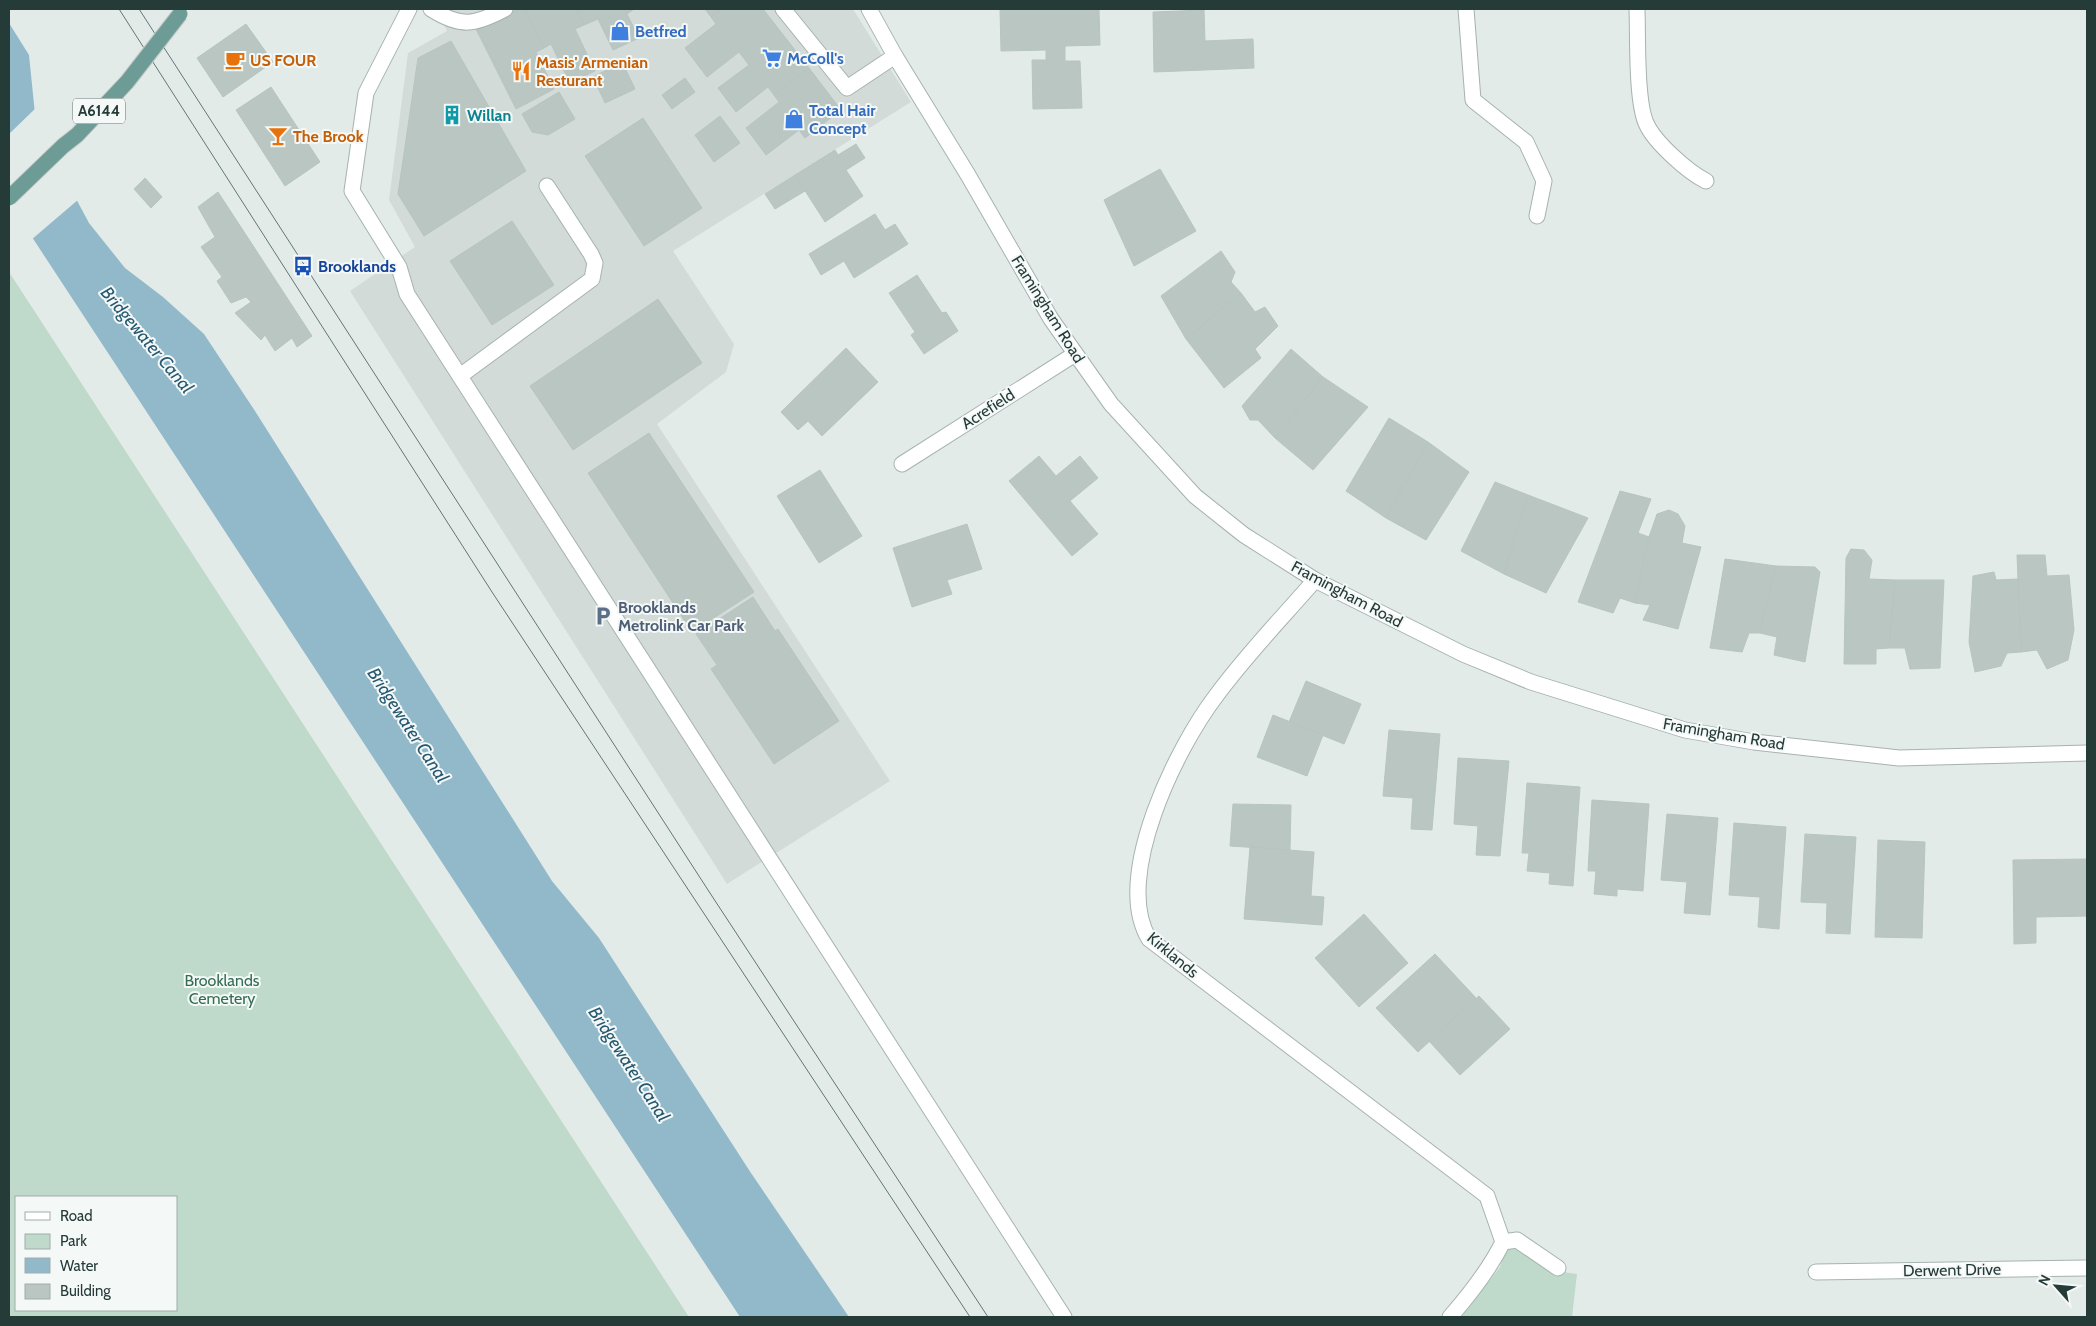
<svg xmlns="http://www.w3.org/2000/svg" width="2096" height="1326" viewBox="0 0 2096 1326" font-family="Cabin,sans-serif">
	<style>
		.built { fill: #d2dbd8 }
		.green { fill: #bfdaca; fill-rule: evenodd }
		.water { fill: #92b9ca }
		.pier { fill: #e3ebe9 }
		.building { fill: #b9c6c2; stroke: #b7c4c1 }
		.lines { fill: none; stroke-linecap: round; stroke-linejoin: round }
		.service-casing { stroke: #a6b3b0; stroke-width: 17 }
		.minor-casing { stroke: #a6b3b0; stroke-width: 17 }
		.service { stroke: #fff; stroke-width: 15 }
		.minor { stroke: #fff; stroke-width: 15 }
		.tram { stroke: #607674; stroke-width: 1 }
		.primary-bridge-casing { stroke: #c2c8c7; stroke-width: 17; stroke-linecap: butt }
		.primary-bridge { stroke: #6d9c97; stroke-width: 15 }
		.labels { text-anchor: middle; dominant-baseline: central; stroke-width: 4; stroke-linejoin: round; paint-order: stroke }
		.shield { fill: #f4f8f7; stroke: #637471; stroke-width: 1 }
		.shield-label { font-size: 15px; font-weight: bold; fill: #253b38 }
		.shop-label { font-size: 16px; font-weight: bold; fill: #366cbe; stroke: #f4f8f7; text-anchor: start }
		.food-label { font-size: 16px; font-weight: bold; fill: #c56008; stroke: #f4f8f7; text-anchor: start }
		.culture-label { font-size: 16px; font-weight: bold; fill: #0d838f; stroke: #f4f8f7; text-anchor: start }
		.transit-label { font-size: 16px; font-weight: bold; fill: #164399; stroke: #f4f8f7; text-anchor: start }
		.street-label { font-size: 16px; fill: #253b38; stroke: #f4f8f7 }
		.service-label { font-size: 16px; font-weight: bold; fill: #4e5e75; stroke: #f4f8f7; text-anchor: start }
		.park-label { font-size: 16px; fill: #346d53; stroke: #f4f8f7 }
		.water-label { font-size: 18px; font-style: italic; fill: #265870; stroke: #f4f8f7 }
	</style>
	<rect width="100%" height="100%" fill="#e3ebe9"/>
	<polygon class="built" points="436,9 853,9 911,102 673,251 734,344 726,372 657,424 890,781 727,884 350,291 415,247 389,200 408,53 447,31"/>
	<g class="green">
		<path d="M9,272L689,1317H9ZM16,1197H176V1310H16Z"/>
		<polygon points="1516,1247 1563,1272 1577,1274 1572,1317 1461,1317 1500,1267 1506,1248"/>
	</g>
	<polygon class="water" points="9,23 29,55 36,124 89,223 125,268 163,297 204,334 255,411 552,881 599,938 751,1173 849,1317 740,1317 9,202"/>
	<polygon class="pier" points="37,107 39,123 79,199 31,240 9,206 9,134"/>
	<g class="building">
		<polygon points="512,9 524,9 544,48 536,52 554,89 516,109 475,27"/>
		<polygon points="524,9 576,9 584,25 575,29 595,71 570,83 551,44 544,48"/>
		<polygon points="576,9 634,9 627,14 639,38 613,50 598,19 584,25"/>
		<polygon points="705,9 722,9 711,17"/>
		<polygon points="722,9 763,9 809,68 774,95 768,87 736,112 718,88 749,65 739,52 707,77 685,48 716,24 711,17"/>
		<polygon points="1000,9 1099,9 1100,45 1065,46 1065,61 1080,61 1082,108 1033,109 1032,60 1046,60 1046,50 1001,51"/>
		<polygon points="1204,10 1205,41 1253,39 1254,68 1154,72 1153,12"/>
		<polygon points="246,24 273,62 223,97 197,58"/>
		<polygon points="451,41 526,171 424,236 398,194 418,58"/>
		<polygon points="622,62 635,89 605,103 593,77"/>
		<polygon points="809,68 841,110 805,138 799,130 766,155 746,128 779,102 774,95"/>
		<polygon points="685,78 695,92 672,109 662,95"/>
		<polygon points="271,87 320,162 285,186 236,110"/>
		<polygon points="559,92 575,119 548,135 532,132 522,114"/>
		<polygon points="720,116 740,143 714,162 695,135"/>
		<polygon points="643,118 702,208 644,246 585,156"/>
		<polygon points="856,144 865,158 846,170 863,196 825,222 795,175 835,150 838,155"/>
		<polygon points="1160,169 1196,231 1134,266 1104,200"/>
		<polygon points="795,175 805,191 775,209 765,194"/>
		<polygon points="145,178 162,197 151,208 134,189"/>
		<polygon points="218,192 312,336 297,347 292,338 275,351 265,335 261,340 235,313 251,302 246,297 231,303 217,281 222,277 201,247 215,237 198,207"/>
		<polygon points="875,214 885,230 895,224 908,244 854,278 844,261 821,275 809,254"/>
		<polygon points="512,221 554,285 492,325 450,261"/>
		<polygon points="1221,251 1235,272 1231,282 1241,293 1186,339 1161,296"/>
		<polygon points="917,275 942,313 946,312 958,331 924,354 911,335 915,332 889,293"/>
		<polygon points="1241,293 1255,312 1265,307 1278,326 1255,349 1261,358 1224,388 1186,339"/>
		<polygon points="658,299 702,363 573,450 530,386"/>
		<polygon points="846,348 878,382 822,436 808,421 798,430 781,412"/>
		<polygon points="1291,349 1323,377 1275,438 1258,420 1250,420 1242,406"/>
		<polygon points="1323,377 1368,407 1313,470 1275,438"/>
		<polygon points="1389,418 1428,442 1386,518 1346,491"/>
		<polygon points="649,433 754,592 692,632 588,473"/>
		<polygon points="1428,442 1469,472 1426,540 1386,518"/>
		<polygon points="1039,456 1056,476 1080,456 1098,478 1070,501 1098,534 1072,556 1009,481"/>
		<polygon points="820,470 862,536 819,563 777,496"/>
		<polygon points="1495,482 1528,495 1504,574 1461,551"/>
		<polygon points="1620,491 1651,499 1638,533 1649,537 1635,603 1620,598 1613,613 1578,602"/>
		<polygon points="1528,495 1588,518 1546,593 1504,574"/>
		<polygon points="1669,510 1678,514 1685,526 1682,543 1701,547 1678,629 1643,620 1650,605 1635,603 1649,537 1657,514"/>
		<polygon points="967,524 982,569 947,580 952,594 912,607 893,548"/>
		<polygon points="1851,549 1864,550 1872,560 1869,579 1895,580 1889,648 1876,649 1876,664 1844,664 1846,558"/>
		<polygon points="2017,555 2045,555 2047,576 2069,575 2074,630 2068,660 2047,669 2037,650 2021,652"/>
		<polygon points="1725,559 1776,566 1760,633 1749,633 1742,652 1710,648"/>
		<polygon points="1776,566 1815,567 1820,572 1805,662 1774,655 1777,637 1760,633"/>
		<polygon points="1994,572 1996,580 2018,579 2021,652 2007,653 2001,666 1975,672 1969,642 1973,576"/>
		<polygon points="1895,580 1944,580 1940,668 1910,669 1905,648 1889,648"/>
		<polygon points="753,597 775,631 778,629 839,721 774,764 711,669 717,665 696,634"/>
		<polygon points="1306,681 1361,704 1344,744 1289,722"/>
		<polygon points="1273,715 1323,735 1307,776 1257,757"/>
		<polygon points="1389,730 1440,734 1432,830 1411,829 1413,798 1383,796"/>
		<polygon points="1458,758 1509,761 1500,856 1476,855 1478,826 1454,824"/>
		<polygon points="1527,783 1580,787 1573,886 1549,884 1550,873 1527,871 1529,853 1522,853"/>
		<polygon points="1592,800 1649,804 1643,891 1617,889 1617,896 1594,894 1596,871 1588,871"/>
		<polygon points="1233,804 1291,805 1290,850 1230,846"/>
		<polygon points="1667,814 1718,818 1710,915 1684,913 1687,882 1661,880"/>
		<polygon points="1734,823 1786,827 1779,929 1758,927 1760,897 1729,895"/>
		<polygon points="1805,834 1856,837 1850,934 1826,933 1827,903 1801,902"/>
		<polygon points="1878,840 1925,842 1922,938 1875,937"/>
		<polygon points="1250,847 1314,852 1311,896 1324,897 1322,925 1244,919"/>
		<polygon points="2087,859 2087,916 2036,917 2036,943 2014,944 2013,860"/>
		<polygon points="1364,914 1408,963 1359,1007 1315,958"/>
		<polygon points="1435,954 1476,998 1418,1052 1376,1008"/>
		<polygon points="1479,996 1510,1029 1460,1075 1429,1041"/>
	</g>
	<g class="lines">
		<defs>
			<g id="service">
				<polyline points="409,9 366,93 352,191 399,267 407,294 1064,1317"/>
				<path d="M431,9C461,28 475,25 505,9"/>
				<polyline points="783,9 847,88 895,56"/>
				<polyline points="1466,9 1473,100 1526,142 1544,181 1537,216"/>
				<path d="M1637,9C1638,37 1636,100 1646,123C1654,142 1688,172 1706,181"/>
				<polyline points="460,376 592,279 595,263 591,254 547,186"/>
			</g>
			<g id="minor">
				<polyline points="869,9 895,56 968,175 1051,319 1111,404 1195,496 1244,535 1315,580 1463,654 1531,682 1685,730 1754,742 1899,758 2087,753"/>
				<polyline points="902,464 1075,354"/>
				<path d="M1315,580C1282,618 1246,655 1216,696C1177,747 1112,877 1149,939L1487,1196L1503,1242C1489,1270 1471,1293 1450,1317"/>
				<polyline points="1503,1242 1517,1240 1558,1268"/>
				<polyline points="1816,1272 2087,1268"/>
			</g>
		</defs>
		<use href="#service" class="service-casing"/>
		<use href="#minor" class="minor-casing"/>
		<use href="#service" class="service"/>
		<use href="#minor" class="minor"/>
		<g class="tram">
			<polyline points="119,9 492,592 970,1317"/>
			<polyline points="139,9 708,890 988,1317"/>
		</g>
		<defs>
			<polyline id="primary-bridge" points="9,198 63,146 77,135 127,82 180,14"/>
		</defs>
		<use href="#primary-bridge" class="primary-bridge-casing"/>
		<use href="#primary-bridge" class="primary-bridge"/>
	</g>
	<defs>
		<symbol id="shop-bare" viewBox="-9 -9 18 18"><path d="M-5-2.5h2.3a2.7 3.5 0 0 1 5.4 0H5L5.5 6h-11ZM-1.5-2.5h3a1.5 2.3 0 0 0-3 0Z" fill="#3f7fe0" stroke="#f4f8f7" stroke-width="2.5" paint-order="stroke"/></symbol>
		<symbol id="supermarket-bare" viewBox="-9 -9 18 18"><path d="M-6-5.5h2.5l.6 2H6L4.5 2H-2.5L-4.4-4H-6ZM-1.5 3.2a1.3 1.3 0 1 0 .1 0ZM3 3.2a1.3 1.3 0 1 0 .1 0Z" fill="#3f7fe0" stroke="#f4f8f7" stroke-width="2.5" paint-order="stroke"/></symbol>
		<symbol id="cafe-bare" viewBox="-9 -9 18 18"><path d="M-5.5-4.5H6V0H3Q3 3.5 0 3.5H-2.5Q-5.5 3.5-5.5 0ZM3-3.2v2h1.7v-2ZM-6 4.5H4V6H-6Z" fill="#e8710a" stroke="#f4f8f7" stroke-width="2.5" paint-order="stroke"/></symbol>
		<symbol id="restaurant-bare" viewBox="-9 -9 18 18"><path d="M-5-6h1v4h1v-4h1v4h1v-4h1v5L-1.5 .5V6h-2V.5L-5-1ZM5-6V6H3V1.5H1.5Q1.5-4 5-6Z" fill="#e8710a" stroke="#f4f8f7" stroke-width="2.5" paint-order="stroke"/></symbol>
		<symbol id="building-bare" viewBox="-9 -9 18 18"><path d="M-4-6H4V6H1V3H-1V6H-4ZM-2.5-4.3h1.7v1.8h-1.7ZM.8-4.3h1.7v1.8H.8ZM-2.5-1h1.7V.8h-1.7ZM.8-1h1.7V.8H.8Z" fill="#0f9aa8" stroke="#f4f8f7" stroke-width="2.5" paint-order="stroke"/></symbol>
		<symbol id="bar-bare" viewBox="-9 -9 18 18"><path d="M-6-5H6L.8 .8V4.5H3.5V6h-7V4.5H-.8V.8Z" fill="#e8710a" stroke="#f4f8f7" stroke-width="2.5" paint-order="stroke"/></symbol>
		<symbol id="bus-bare" viewBox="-9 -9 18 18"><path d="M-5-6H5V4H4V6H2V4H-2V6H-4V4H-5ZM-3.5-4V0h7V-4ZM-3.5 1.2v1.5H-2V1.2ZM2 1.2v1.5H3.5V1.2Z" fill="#1a4fb4" stroke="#f4f8f7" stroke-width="2.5" paint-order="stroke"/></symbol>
		<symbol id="parking-bare" viewBox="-9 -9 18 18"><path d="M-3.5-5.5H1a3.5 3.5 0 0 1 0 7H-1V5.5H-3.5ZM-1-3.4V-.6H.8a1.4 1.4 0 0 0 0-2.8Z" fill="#5c6f8a" stroke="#f4f8f7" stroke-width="2.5" paint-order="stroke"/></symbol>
	</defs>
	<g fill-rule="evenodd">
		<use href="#shop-bare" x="606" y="17" width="28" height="28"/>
		<use href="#supermarket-bare" x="758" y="44" width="28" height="28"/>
		<use href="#cafe-bare" x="221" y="46" width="28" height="28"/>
		<use href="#restaurant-bare" x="507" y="57" width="28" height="28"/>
		<use href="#building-bare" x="438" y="101" width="28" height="28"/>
		<use href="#shop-bare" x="780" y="105" width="28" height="28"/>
		<use href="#bar-bare" x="264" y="122" width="28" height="28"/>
		<use href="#bus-bare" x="289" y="252" width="28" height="28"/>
		<use href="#parking-bare" x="589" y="602" width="28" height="28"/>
	</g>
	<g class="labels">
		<rect class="shield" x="73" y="98.5" width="52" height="25" rx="4"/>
		<g class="shield-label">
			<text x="99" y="111">A6144</text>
		</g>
		<g class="shop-label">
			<text x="635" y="31">Betfred</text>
			<text x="787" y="58">McColl's</text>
			<text x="809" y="110">Total Hair<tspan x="809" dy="18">Concept</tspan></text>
		</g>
		<g class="food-label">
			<text x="250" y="60">US FOUR</text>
			<text x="536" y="62">Masis' Armenian<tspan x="536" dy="18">Resturant</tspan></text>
			<text x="293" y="136">The Brook</text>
		</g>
		<g class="culture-label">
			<text x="467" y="115">Willan</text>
		</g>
		<g class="transit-label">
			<text x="318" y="266">Brooklands</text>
		</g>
		<g class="street-label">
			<text transform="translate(1048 309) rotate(58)">Framingham Road</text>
			<text transform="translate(988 409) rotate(-33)">Acrefield</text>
			<text transform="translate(1347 594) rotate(28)">Framingham Road</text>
			<text transform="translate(1724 734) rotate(10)">Framingham Road</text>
			<text transform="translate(1173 955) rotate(40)">Kirklands</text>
			<text transform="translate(1952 1270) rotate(-1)">Derwent Drive</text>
		</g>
		<g class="service-label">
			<text x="618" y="607">Brooklands<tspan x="618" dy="18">Metrolink Car Park</tspan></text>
		</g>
		<g class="park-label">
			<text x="222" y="980">Brooklands<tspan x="222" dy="18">Cemetery</tspan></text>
		</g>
		<g class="water-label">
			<text transform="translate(147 340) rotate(50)">Bridgewater Canal</text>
			<text transform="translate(408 725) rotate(57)">Bridgewater Canal</text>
			<text transform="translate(629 1064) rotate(57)">Bridgewater Canal</text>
		</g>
	</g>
	<rect width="2096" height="1326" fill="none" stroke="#253b38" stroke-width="20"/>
	<rect x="15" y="1196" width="162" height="115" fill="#f4f8f7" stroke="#a1acab"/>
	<rect x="25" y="1212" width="25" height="8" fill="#ffffff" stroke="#a1acab"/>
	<text x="60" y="1221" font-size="15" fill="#253b38">Road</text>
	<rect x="25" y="1234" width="25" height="15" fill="#bfdaca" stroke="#a1acab"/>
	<text x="60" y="1246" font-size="15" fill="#253b38">Park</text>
	<rect x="25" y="1258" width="25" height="15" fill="#92b9ca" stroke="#a1acab"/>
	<text x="60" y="1271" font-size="15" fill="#253b38">Water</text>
	<rect x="25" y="1284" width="25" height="15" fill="#b9c6c2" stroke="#a1acab"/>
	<text x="60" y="1296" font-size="15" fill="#253b38">Building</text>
	<g transform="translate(2056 1286) rotate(297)" stroke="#f4f8f7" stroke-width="4" paint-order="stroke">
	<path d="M0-4L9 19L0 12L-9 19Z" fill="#253b38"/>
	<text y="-8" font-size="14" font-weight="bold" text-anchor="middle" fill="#253b38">N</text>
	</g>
</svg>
